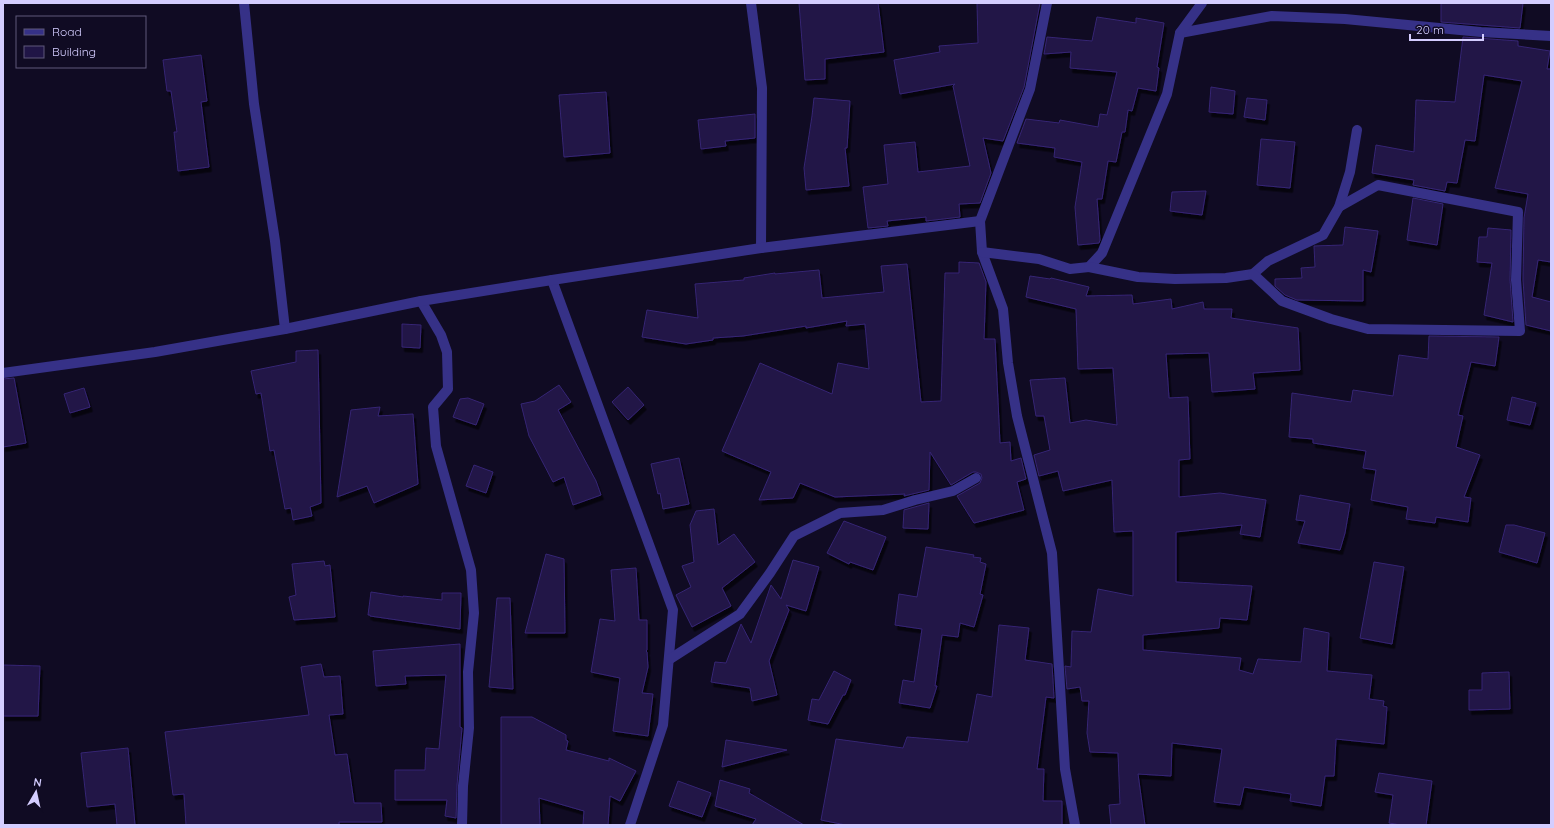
<svg xmlns="http://www.w3.org/2000/svg" width="1554" height="828" viewBox="0 0 1554 828" font-family="Quicksand,sans-serif">
	<style>
		.building { fill: #201546; stroke: #362574; filter: url(#shadow) }
		.lines { fill: none; stroke-linecap: round; stroke-linejoin: round }
		.street { stroke: #363187; stroke-width: 10 }
	</style>
	<defs>
		<filter id="shadow"><feDropShadow dx="2.5" dy="4.5" stdDeviation="0" flood-color="#0009"/></filter>
	</defs>
	<rect width="100%" height="100%" fill="#100b23"/>
	<g class="building">
		<polygon points="799,3 878,3 884,52 825,59 825,79 805,80"/>
		<polygon points="977,3 1040,3 1024,87 1003,141 983,138 991,173 980,203 959,204 960,217 926,221 926,217 887,221 888,226 868,228 863,187 888,184 884,145 915,142 918,172 970,166 953,86 955,84 900,94 894,60 940,52 939,46 978,43"/>
		<polygon points="1441,3 1523,3 1520,28 1441,22"/>
		<polygon points="1097,17 1136,23 1136,18 1164,23 1157,67 1159,68 1156,91 1138,88 1132,111 1128,110 1125,132 1122,132 1116,162 1108,161 1102,199 1097,199 1100,240 1099,243 1078,245 1075,207 1082,162 1054,157 1055,148 1017,143 1026,119 1059,123 1060,120 1098,127 1100,114 1107,115 1117,72 1070,68 1071,52 1044,54 1047,37 1092,41"/>
		<polygon points="1463,37 1518,41 1518,46 1550,51 1547,69 1551,69 1551,262 1538,260 1532,297 1551,302 1551,331 1526,325 1523,280 1524,218 1528,194 1495,188 1522,81 1484,75 1475,141 1465,140 1457,183 1447,182 1445,191 1413,185 1414,180 1372,173 1376,145 1414,152 1416,100 1455,102"/>
		<polygon points="201,55 207,101 201,102 209,167 178,171 174,132 177,132 171,91 167,91 163,60"/>
		<polygon points="1211,87 1235,91 1233,114 1209,112"/>
		<polygon points="606,92 610,153 564,157 559,95"/>
		<polygon points="814,98 850,101 847,148 845,148 849,186 806,190 804,168 812,116"/>
		<polygon points="1247,98 1267,100 1265,120 1244,117"/>
		<polygon points="755,114 755,138 725,141 726,146 701,149 698,120"/>
		<polygon points="1261,139 1295,142 1290,188 1257,185"/>
		<polygon points="1206,191 1202,215 1170,211 1172,192"/>
		<polygon points="1413,198 1443,204 1437,245 1407,240"/>
		<polygon points="1345,227 1378,231 1371,272 1363,270 1363,301 1297,300 1285,295 1275,286 1275,279 1302,278 1301,268 1315,267 1314,246 1343,245"/>
		<polygon points="1488,228 1511,230 1510,280 1513,322 1484,315 1492,263 1477,262 1479,237 1487,237"/>
		<polygon points="959,262 979,263 986,282 984,339 995,339 1000,443 1010,442 1011,461 1021,458 1026,479 1017,482 1024,510 974,523 957,496 980,483 982,478 981,474 976,472 973,472 951,485 930,452 929,490 904,496 905,494 835,497 800,483 793,498 759,500 771,472 722,451 760,363 832,394 838,363 869,369 865,324 846,326 847,321 806,328 806,326 743,336 713,338 713,340 686,344 642,337 647,310 698,318 695,284 744,280 744,278 775,273 775,274 819,270 822,298 884,292 881,266 907,264 921,402 941,401 945,273 959,273"/>
		<polygon points="1030,276 1050,279 1051,278 1089,287 1086,296 1132,295 1133,304 1171,299 1172,309 1203,302 1204,309 1232,309 1231,318 1298,328 1300,370 1253,373 1255,389 1212,392 1209,353 1166,354 1169,398 1188,397 1190,459 1179,460 1179,497 1220,493 1266,500 1260,537 1240,534 1242,525 1176,532 1176,582 1252,586 1247,620 1220,618 1219,628 1143,635 1143,650 1241,658 1239,670 1253,674 1258,659 1301,662 1304,628 1329,633 1327,671 1372,675 1369,699 1384,701 1383,706 1387,707 1384,744 1336,739 1334,776 1325,776 1321,806 1290,801 1291,794 1244,787 1240,805 1214,802 1222,749 1172,743 1171,776 1138,774 1145,825 1111,825 1109,805 1120,804 1118,753 1090,752 1087,733 1089,701 1082,701 1080,687 1067,689 1065,666 1071,667 1072,631 1091,632 1098,589 1133,596 1133,531 1114,532 1112,480 1063,491 1058,471 1039,476 1034,455 1050,450 1044,416 1036,416 1030,380 1065,378 1070,423 1086,420 1117,425 1113,368 1078,369 1076,309 1026,297"/>
		<polygon points="402,324 421,325 420,348 402,347"/>
		<polygon points="1429,336 1499,337 1495,366 1471,362 1458,415 1463,416 1456,447 1480,455 1464,497 1471,498 1468,522 1436,517 1435,523 1406,519 1408,507 1371,500 1376,470 1363,468 1366,451 1313,443 1313,439 1289,437 1292,393 1351,402 1353,390 1393,396 1399,355 1428,359"/>
		<polygon points="318,350 321,503 310,507 312,516 293,520 291,508 285,509 274,450 270,451 261,393 256,394 251,371 296,362 296,351"/>
		<polygon points="14,378 26,443 3,447 3,379"/>
		<polygon points="559,385 571,402 558,410 596,481 601,495 573,505 564,477 553,482 529,436 521,404 535,401"/>
		<polygon points="628,387 644,405 628,420 612,402"/>
		<polygon points="84,388 90,407 70,413 64,394"/>
		<polygon points="1512,397 1536,403 1530,425 1507,420"/>
		<polygon points="468,398 484,404 476,425 453,417 460,399"/>
		<polygon points="380,407 378,416 413,414 418,484 374,503 367,486 337,497 351,410"/>
		<polygon points="679,458 689,504 663,509 660,493 658,494 651,464"/>
		<polygon points="474,465 493,472 486,493 466,486"/>
		<polygon points="1300,495 1350,504 1345,533 1340,550 1298,543 1305,521 1296,520"/>
		<polygon points="929,503 928,529 903,528 904,510"/>
		<polygon points="714,509 718,545 734,534 755,562 722,588 731,606 692,627 676,595 691,587 682,566 694,562 690,525 696,511"/>
		<polygon points="844,521 886,537 873,570 850,562 849,564 827,553"/>
		<polygon points="1506,525 1514,525 1545,533 1537,563 1499,552"/>
		<polygon points="926,547 974,555 973,557 981,558 980,562 986,564 980,594 983,595 974,627 960,623 958,637 942,635 935,686 937,686 930,708 899,703 903,680 914,682 922,629 895,625 899,594 917,597"/>
		<polygon points="546,554 564,559 565,633 525,633"/>
		<polygon points="793,560 819,567 806,611 786,605 789,610 769,661 777,695 752,701 750,688 711,682 715,662 726,663 741,624 751,643 771,585 781,599"/>
		<polygon points="324,561 325,566 330,565 335,617 294,620 289,597 296,595 292,564"/>
		<polygon points="1374,562 1404,567 1392,644 1360,638"/>
		<polygon points="636,568 639,620 647,620 647,650 646,651 647,652 648,667 642,693 653,694 648,736 613,731 620,678 591,672 600,619 615,621 611,570"/>
		<polygon points="371,592 403,597 403,596 442,600 442,593 461,593 460,629 370,616 370,615 368,615"/>
		<polygon points="497,598 510,598 513,689 489,687"/>
		<polygon points="999,625 1029,628 1025,660 1052,664 1054,698 1046,697 1037,769 1044,769 1043,801 1062,801 1062,825 846,825 821,820 836,739 903,748 907,737 968,742 977,694 992,697"/>
		<polygon points="460,644 460,727 462,728 457,785 456,818 445,816 447,800 395,800 395,770 425,770 426,748 439,749 446,675 405,676 406,684 376,686 373,651"/>
		<polygon points="321,664 324,677 340,676 343,714 329,715 335,755 347,754 354,803 381,803 382,822 339,822 339,825 186,825 184,794 173,795 165,732 309,715 301,667"/>
		<polygon points="3,665 40,666 38,716 3,716"/>
		<polygon points="834,671 851,680 845,695 843,695 828,724 808,720 812,699 819,700"/>
		<polygon points="1509,672 1510,709 1469,710 1469,690 1482,690 1482,673"/>
		<polygon points="501,717 532,717 566,735 566,740 568,741 566,750 609,761 609,758 636,771 620,801 610,796 608,825 583,825 584,811 539,798 540,825 501,825"/>
		<polygon points="726,740 787,750 722,767"/>
		<polygon points="128,748 135,825 117,825 115,804 87,807 81,753"/>
		<polygon points="1379,773 1432,781 1426,825 1401,825 1389,823 1393,795 1375,792"/>
		<polygon points="720,780 750,789 749,793 804,825 752,825 756,819 715,806"/>
		<polygon points="678,781 711,793 702,817 669,806"/>
	</g>
	<g class="lines">
		<g class="street">
			<polyline points="244,3 254,104 275,241 285,329"/>
			<polyline points="751,3 762,88 761,248"/>
			<polyline points="1047,3 1030,89 980,221 982,252 1003,309 1008,363 1017,416 1052,553 1065,769 1075,825"/>
			<polyline points="1180,33 1272,16 1345,19 1481,32 1551,36"/>
			<polyline points="982,252 1039,259 1070,269 1089,267 1102,253 1167,94 1180,33 1202,3"/>
			<polyline points="1089,267 1138,277 1175,279 1226,278 1253,274 1268,261 1323,235 1339,207 1350,172 1357,130"/>
			<polyline points="1253,274 1282,301 1331,319 1368,329 1520,331 1516,280 1518,212 1378,185 1339,207"/>
			<polyline points="552,280 673,610 663,725 630,825"/>
			<polyline points="421,301 441,335 447,352 448,389 433,407 436,446 471,570 474,613 468,672 469,728 463,786 462,825"/>
			<polyline points="3,373 155,352 285,329 421,301 552,280 761,248 980,221"/>
			<polyline points="670,659 740,614 770,573 794,536 840,513 883,510 915,500 953,491 976,478"/>
		</g>
	</g>
	<rect width="1554" height="828" fill="none" stroke="#d4cdff" stroke-width="8"/>
	<rect x="16" y="16" width="130" height="52" fill="#100b23" stroke="#5e597b"/>
	<rect x="24" y="29" width="20" height="6" fill="#363187" stroke="#5e597b"/>
	<text x="52" y="36" font-size="12" fill="#d4cdff">Road</text>
	<rect x="24" y="46" width="20" height="12" fill="#201546" stroke="#5e597b"/>
	<text x="52" y="56" font-size="12" fill="#d4cdff">Building</text>
	<g transform="translate(36 792) rotate(9)" stroke="#100b23" stroke-width="3" paint-order="stroke">
	<path d="M0-3L7 15L0 10L-7 15Z" fill="#d4cdff"/>
	<text y="-6" font-size="11" font-weight="bold" text-anchor="middle" fill="#d4cdff">N</text>
	</g>
	<path d="M1410 34v6h73v-6" fill="none" stroke="#d4cdff" stroke-width="2"/>
	<text x="1416" y="34" font-size="12" fill="#d4cdff" stroke="#100b23" stroke-width="3" paint-order="stroke">20 m</text>
</svg>
